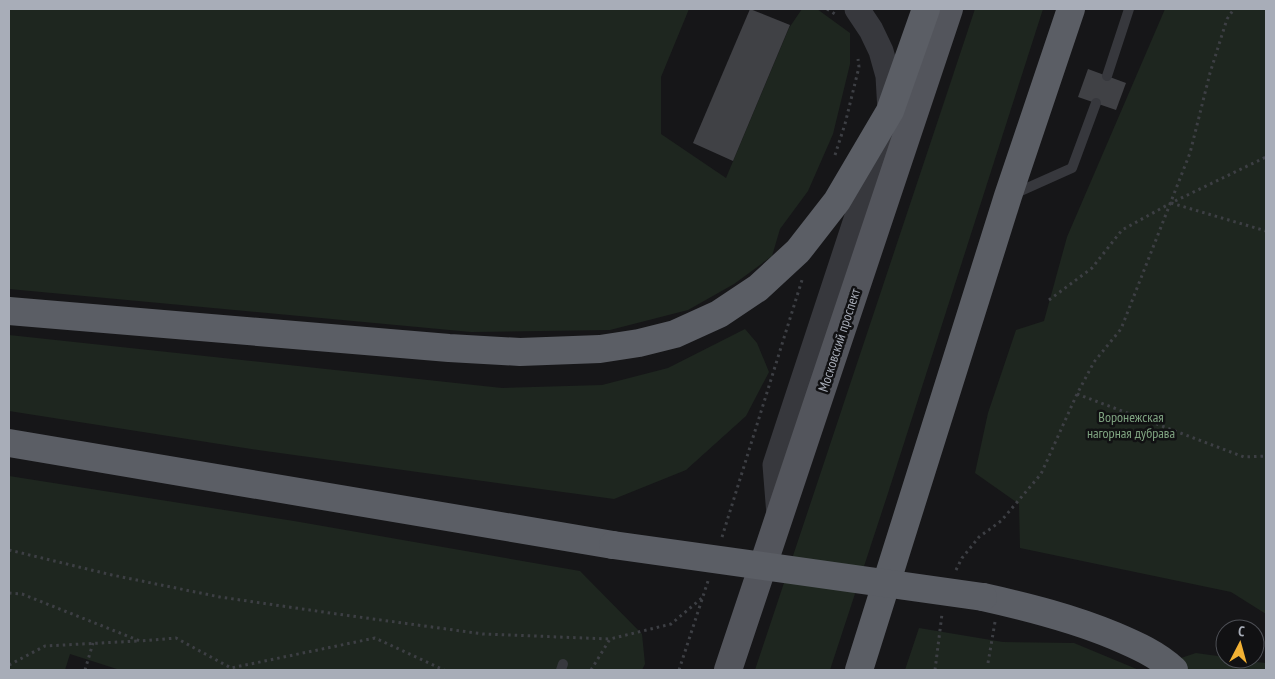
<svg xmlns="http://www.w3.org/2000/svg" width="1275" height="679" viewBox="0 0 1275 679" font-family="'PT Sans Narrow',sans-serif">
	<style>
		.green { fill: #1e261f }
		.building { fill: #404145 }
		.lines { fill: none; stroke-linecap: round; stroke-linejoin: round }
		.path { stroke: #3d3f44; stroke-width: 3; stroke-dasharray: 2.5 4; stroke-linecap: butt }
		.service { stroke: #37383d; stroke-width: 10 }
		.tertiary { stroke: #37383d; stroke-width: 25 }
		.primary { stroke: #53555c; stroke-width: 28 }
		.trunk { stroke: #5b5e65; stroke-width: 28 }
		.trunk-bridge { stroke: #5b5e65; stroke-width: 28 }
		.labels { text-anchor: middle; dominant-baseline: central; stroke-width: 5; stroke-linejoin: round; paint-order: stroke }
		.street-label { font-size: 14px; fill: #a8adb8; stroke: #111113 }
		.park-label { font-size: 14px; fill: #7fa381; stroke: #111113 }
	</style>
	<rect width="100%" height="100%" fill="#161618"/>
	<g class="green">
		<polygon points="9,9 689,9 661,77 661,134 726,178 789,28 802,9 817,9 850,33 850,64 833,134 808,191 780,229 772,256 734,284 688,310 610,330 471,332 9,289"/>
		<polygon points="975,9 1043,9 889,490 830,670 755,670"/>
		<polygon points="1165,9 1266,9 1266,614 1231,592 1020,548 1019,504 975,473 988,413 1016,330 1044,321 1067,237"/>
		<polygon points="745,329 757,343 769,372 746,416 686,470 614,499 258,450 9,411 9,335 502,388 602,385 668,368"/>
		<polygon points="9,476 294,521 580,571 642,634 645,664 642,670 120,670 70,654 65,670 9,670"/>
		<polygon points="919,628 1003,642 1074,643 1139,670 905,670"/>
		<polygon points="1196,653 1225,657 1225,659 1266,663 1266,670 1145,670"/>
	</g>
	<g class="building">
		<polygon points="750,9 790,25 733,161 693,143"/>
		<polygon points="1088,69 1126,83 1116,110 1078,97"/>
	</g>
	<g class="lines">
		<g class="path">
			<polyline points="827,9 835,14"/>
			<polyline points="835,155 845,124 859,67 858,59"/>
			<polyline points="1171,203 1266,231"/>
			<polyline points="1049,300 1092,268 1122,230 1171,203 1266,157"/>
			<polyline points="1077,394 1244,457 1266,456"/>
			<polyline points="722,537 802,280"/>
			<polyline points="9,550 112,575 220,597 337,614 483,634 610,639"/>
			<polyline points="956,570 962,558 979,537 1001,521 1041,474 1077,394 1094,362 1121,329 1190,153 1210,73 1227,19 1234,9"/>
			<polyline points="9,593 22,594 140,641 176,638 231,668 375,638 444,670"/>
			<polyline points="988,663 995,622"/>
			<polyline points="9,665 45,646 138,641"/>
			<polyline points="85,670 93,643"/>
			<polyline points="591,670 610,639 671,624 702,598"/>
			<polyline points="679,670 708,581"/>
			<polyline points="935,670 942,614"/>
		</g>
		<g class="service">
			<polyline points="1107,76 1129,9"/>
			<polyline points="1014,194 1072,168 1096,103"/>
			<polyline points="561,670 563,664"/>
		</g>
		<polyline class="tertiary" points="779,515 775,465 867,186 890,111 888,76 881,51 871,30 857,9"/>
		<polyline class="primary" points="728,670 949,9"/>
		<g class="trunk">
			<polyline points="9,311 449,348 520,352 600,349 639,343 675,334 719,314 758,288 798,251 837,201 890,111 926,9"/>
			<polyline points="9,443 613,545"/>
			<path d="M983,597C1028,607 1072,618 1115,636C1136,645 1157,654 1174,670"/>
			<polyline points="859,670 1008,196 1071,9"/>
		</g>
		<polyline class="trunk-bridge" points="613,545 983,597"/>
	</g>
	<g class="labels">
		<g class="street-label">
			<text transform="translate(839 340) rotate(-72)">Московский проспект</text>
		</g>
		<g class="park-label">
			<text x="1131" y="417">Воронежская<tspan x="1131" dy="16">нагорная дубрава</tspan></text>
		</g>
	</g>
	<rect width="1275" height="679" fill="none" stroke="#a8adb8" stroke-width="20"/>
	<g transform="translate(1240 644) rotate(6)"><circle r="24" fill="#111113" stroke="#4d4f55"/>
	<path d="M0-4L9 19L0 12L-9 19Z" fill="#f2b134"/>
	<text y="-8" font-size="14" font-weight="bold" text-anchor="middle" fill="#a8adb8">С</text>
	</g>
</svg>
